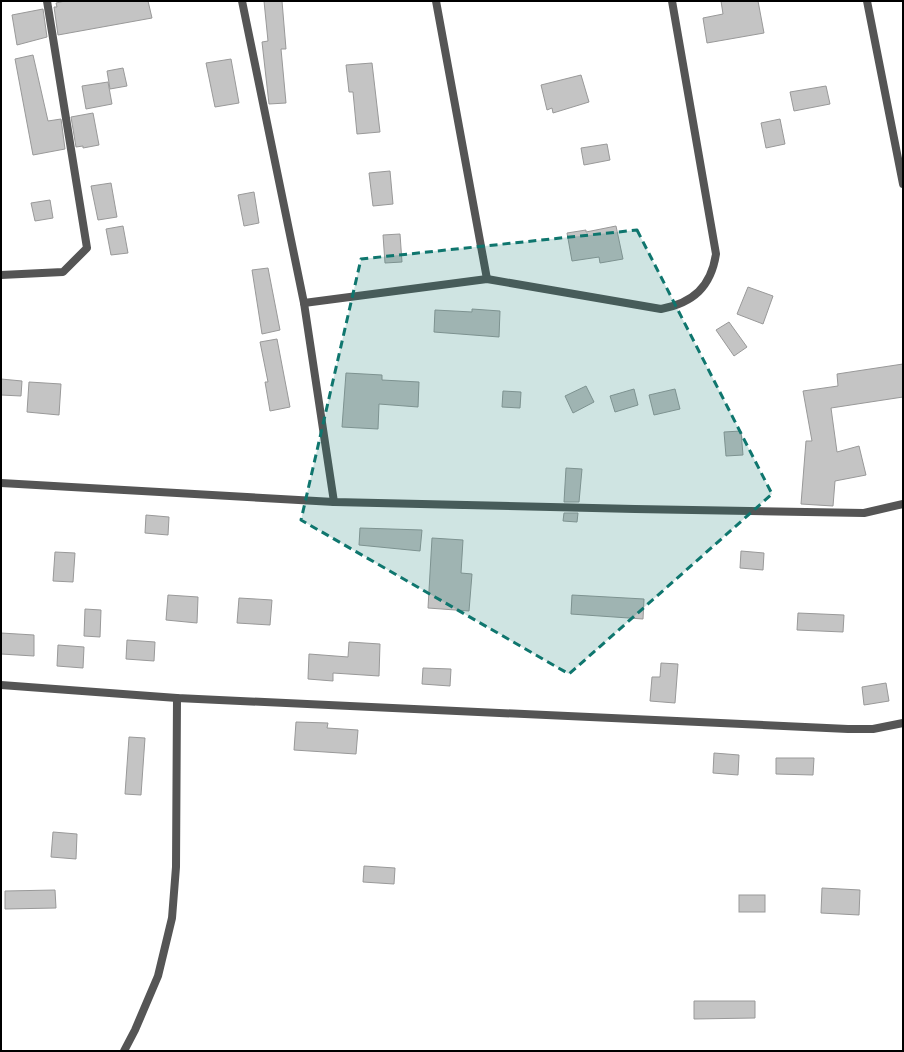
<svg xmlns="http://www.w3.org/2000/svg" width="904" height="1052" viewBox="0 0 904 1052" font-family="'Noto Sans',sans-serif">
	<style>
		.building { fill: #c4c4c4; stroke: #999 }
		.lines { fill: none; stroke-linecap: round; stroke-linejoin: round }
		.street { stroke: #555; stroke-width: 8 }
		.marked { fill: #0f766e; fill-opacity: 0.2; stroke: #0f766e; stroke-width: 3; stroke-dasharray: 8 5; stroke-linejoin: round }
	</style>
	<rect width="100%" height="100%" fill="#fff"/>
	<g class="building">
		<polygon points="65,1 148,1 152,18 58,35 54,7 57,7 56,3"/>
		<polygon points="264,1 282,1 286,49 281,49 286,103 269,104 262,42 268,41"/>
		<polygon points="721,1 758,1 764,33 707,43 703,18 723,14"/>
		<polygon points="43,9 47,37 17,45 12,15"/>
		<polygon points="33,55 48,121 61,119 65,149 33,155 15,59"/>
		<polygon points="231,59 239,103 215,107 206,63"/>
		<polygon points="372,63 380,132 357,134 353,92 349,92 346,65"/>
		<polygon points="123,68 127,86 110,89 107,71"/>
		<polygon points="581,75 589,102 553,113 552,108 547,110 541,85"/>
		<polygon points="108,82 112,104 86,109 82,86"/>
		<polygon points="826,86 830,104 794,111 790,92"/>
		<polygon points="93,113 99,145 83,148 83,146 76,147 71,117"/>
		<polygon points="780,119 785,144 766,148 761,123"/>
		<polygon points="607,144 610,160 584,165 581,148"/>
		<polygon points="390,171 393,204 373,206 369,173"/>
		<polygon points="111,183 117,217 98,220 91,186"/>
		<polygon points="254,192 259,223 244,226 238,195"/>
		<polygon points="50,200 53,218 35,221 31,203"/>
		<polygon points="123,226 128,253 111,255 106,229"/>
		<polygon points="616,226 623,259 600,263 599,257 572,261 567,233 586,230 586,232"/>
		<polygon points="400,234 402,262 385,263 383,235"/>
		<polygon points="268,268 280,330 262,334 252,270"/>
		<polygon points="748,287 773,296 763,324 737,314"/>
		<polygon points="472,309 500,311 499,337 434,332 435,310 472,312"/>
		<polygon points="729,322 747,347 734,356 716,330"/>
		<polygon points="277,339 290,407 270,411 265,382 268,382 260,342"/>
		<polygon points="903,364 903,397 831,408 837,452 859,446 866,475 835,481 833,506 801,504 806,441 812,441 803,391 838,386 837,374"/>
		<polygon points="346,373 382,375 382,380 419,382 418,407 379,404 378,429 342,427"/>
		<polygon points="1,379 22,381 21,396 1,395"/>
		<polygon points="29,382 61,384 59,415 27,412"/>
		<polygon points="586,386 594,402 573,413 565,396"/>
		<polygon points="634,389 638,405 615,412 610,396"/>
		<polygon points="675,389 680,409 654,415 649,395"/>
		<polygon points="503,391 521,392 520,408 502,407"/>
		<polygon points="741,431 743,455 726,456 724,432"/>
		<polygon points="566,468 582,469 579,502 564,502"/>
		<polygon points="564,513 578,513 577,522 563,521"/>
		<polygon points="146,515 169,517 168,535 145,533"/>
		<polygon points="360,528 422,530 420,551 359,545"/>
		<polygon points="432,538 463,540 461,573 472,574 469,611 428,608"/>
		<polygon points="741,551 764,553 763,570 740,568"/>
		<polygon points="55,552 75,553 73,582 53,581"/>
		<polygon points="168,595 198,597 197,623 166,620"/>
		<polygon points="572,595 644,599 643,619 571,614"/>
		<polygon points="239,598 272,600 270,625 237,623"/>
		<polygon points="85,609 101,610 100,637 84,636"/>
		<polygon points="798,613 844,615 843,632 797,630"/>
		<polygon points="1,633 34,635 34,656 1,654"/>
		<polygon points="127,640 155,642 154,661 126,659"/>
		<polygon points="349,642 380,644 379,676 333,673 333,681 308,679 309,654 348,657"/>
		<polygon points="58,645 84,647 83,668 57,666"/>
		<polygon points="661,663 678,664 675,703 650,701 652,677 660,677"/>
		<polygon points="423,668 451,669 450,686 422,684"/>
		<polygon points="886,683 889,701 864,705 862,687"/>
		<polygon points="296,722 328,723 327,728 358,730 356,754 294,750"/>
		<polygon points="129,737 145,738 141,795 125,794"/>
		<polygon points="714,753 739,755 738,775 713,773"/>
		<polygon points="776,758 814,758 813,775 776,774"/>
		<polygon points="53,832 77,834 76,859 51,857"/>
		<polygon points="364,866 395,868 394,884 363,882"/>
		<polygon points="822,888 860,890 859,915 821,913"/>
		<polygon points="55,890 56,908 5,909 5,891"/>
		<rect x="739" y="895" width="26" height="17"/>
		<polygon points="694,1001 755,1001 755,1018 694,1019"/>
	</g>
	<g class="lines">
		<g class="street">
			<polyline points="242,1 304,303 334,502"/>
			<polyline points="436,1 487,279"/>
			<polyline points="867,1 903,184"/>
			<polyline points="1,275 63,272 87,248 47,1"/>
			<path d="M304,303L487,279L661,309C693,303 711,287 716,254L672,1"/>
			<polyline points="1,483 334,502 635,509 864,513 903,504"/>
			<polyline points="1,685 177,698 848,729 873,729 903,723"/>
			<polyline points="124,1051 135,1030 158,976 172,918 176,867 177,698"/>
		</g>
	</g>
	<path class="marked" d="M637,230L772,494L569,674L301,520L361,259Z"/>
	<rect width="904" height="1052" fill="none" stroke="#000000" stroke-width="4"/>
</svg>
